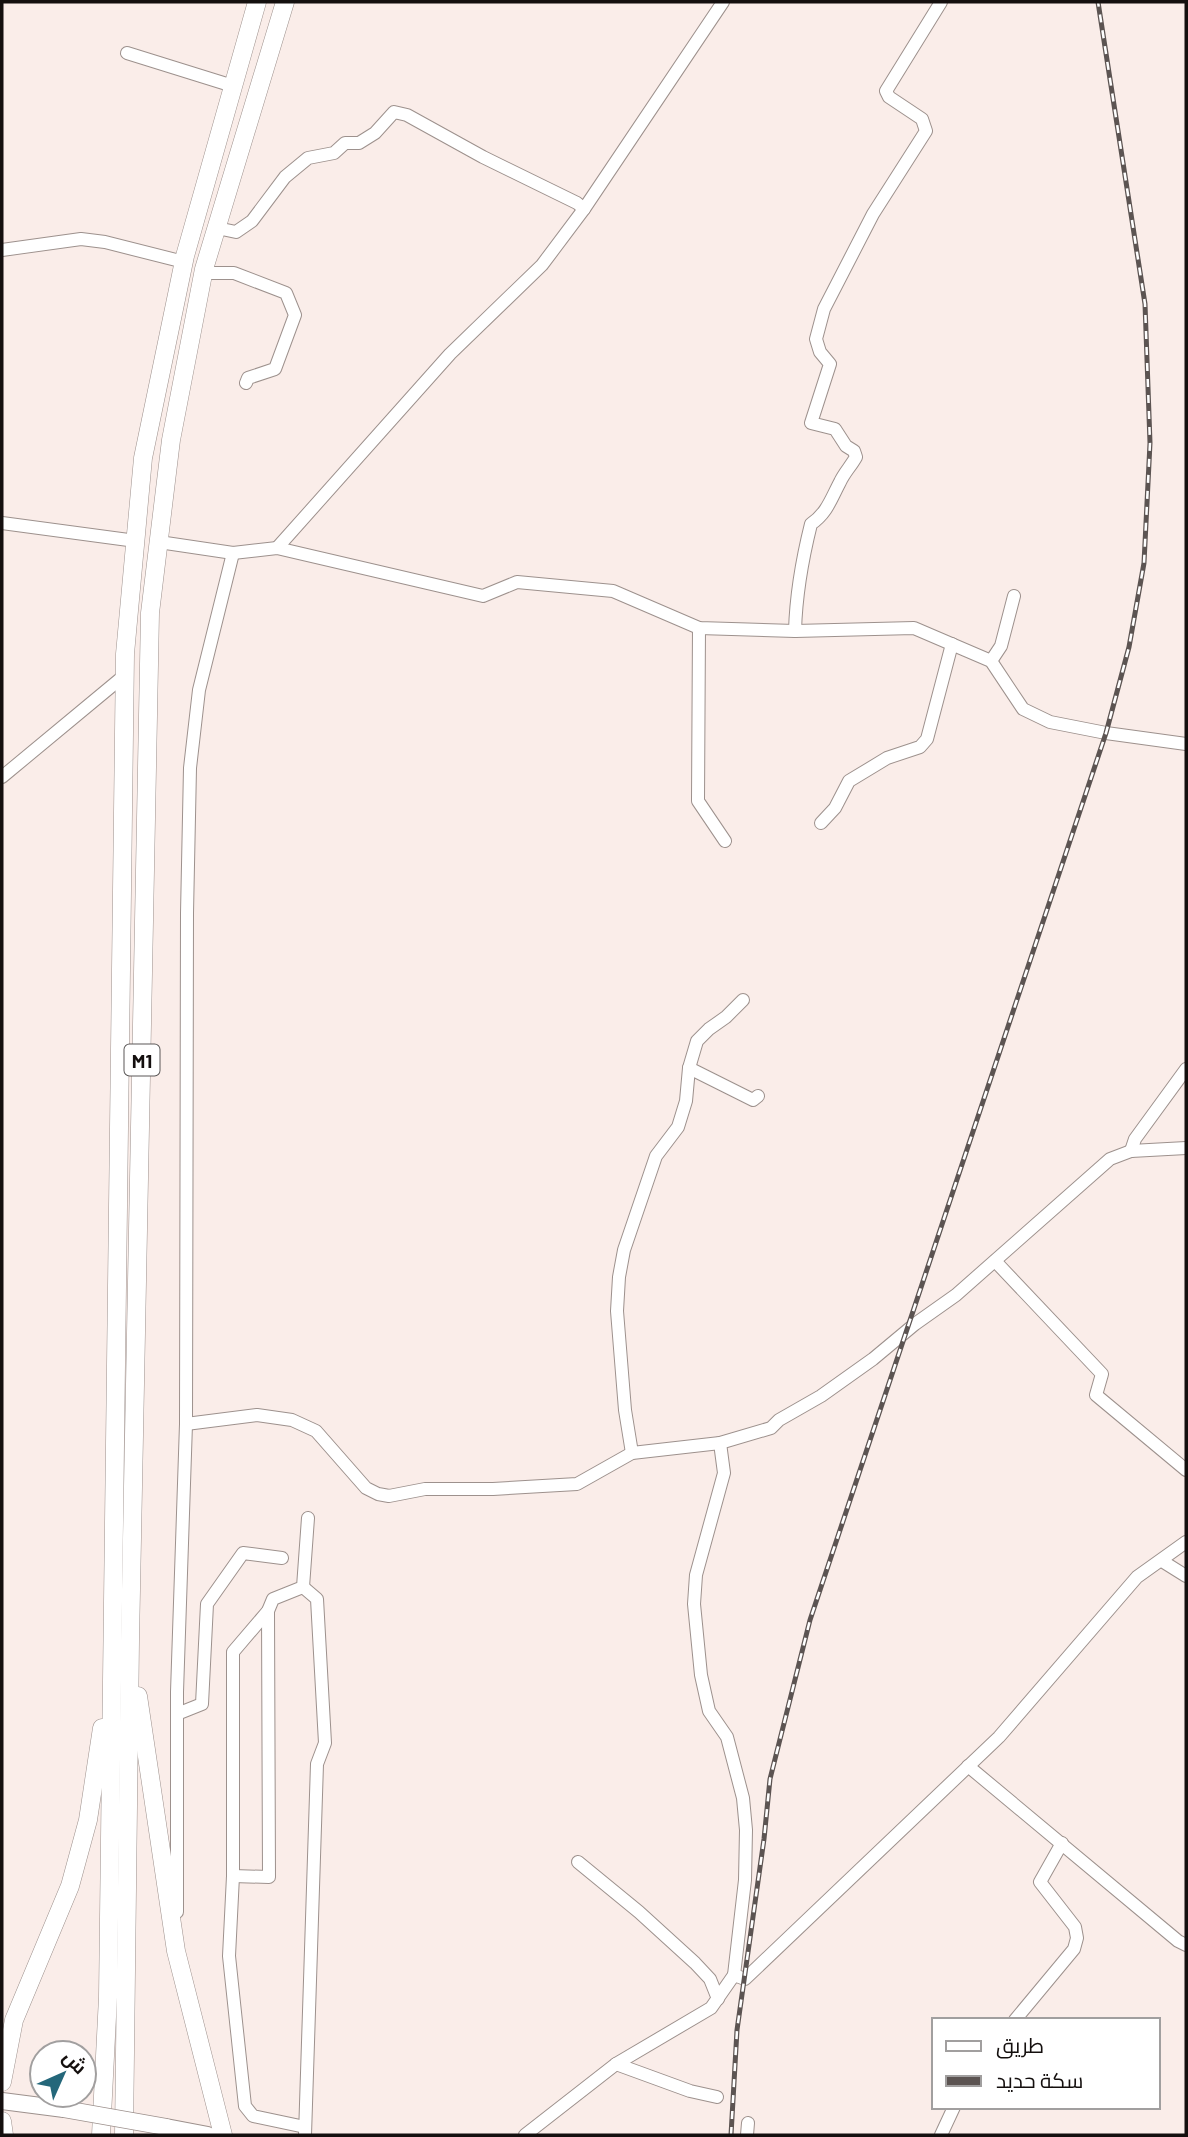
<svg xmlns="http://www.w3.org/2000/svg" width="1188" height="2137" viewBox="0 0 1188 2137" font-family="Barlow,Cairo,sans-serif">
	<style>
		.lines { fill: none; stroke-linecap: round; stroke-linejoin: round }
		.minor-casing { stroke: #9d918d; stroke-width: 14 }
		.major-casing { stroke: #9d918d; stroke-width: 18 }
		.highway-casing { stroke: #9d918d; stroke-width: 19 }
		.minor { stroke: #fff; stroke-width: 12 }
		.major { stroke: #fff; stroke-width: 16 }
		.highway { stroke: #fff; stroke-width: 18 }
		.rail-casing { stroke: #5c5452; stroke-width: 5 }
		.rail { stroke: #fff; stroke-width: 2.5; stroke-dasharray: 8; stroke-linecap: butt }
		.major-bridge-casing { stroke: #9d918d; stroke-width: 18; stroke-linecap: butt }
		.major-bridge { stroke: #fff; stroke-width: 16 }
		.labels { text-anchor: middle; dominant-baseline: central; stroke-width: 6; stroke-linejoin: round; paint-order: stroke }
		.shield { fill: #fff; stroke: #5a5756; stroke-width: 2 }
		.shield-label { font-size: 19px; font-weight: bold; fill: #140f0e }
	</style>
	<rect width="100%" height="100%" fill="#faede9"/>
	<g class="lines">
		<defs>
			<g id="minor">
				<polyline points="127,53 233,86"/>
				<polyline points="217,228 236,232 252,221 285,177 308,158 334,153 345,143 359,143 375,133 394,112 407,115 483,157 577,203 584,209"/>
				<polyline points="2,250 81,239 105,242 184,262"/>
				<polyline points="204,273 234,273 286,293 295,315 275,369 248,378 246,383"/>
				<polyline points="2,523 136,541"/>
				<polyline points="159,542 233,553 277,548 483,596 517,582 613,591 699,628 795,631 914,628 991,661 1023,709 1050,722 1106,733 1186,744"/>
				<polyline points="277,548 450,354 542,265 584,209 723,2"/>
				<polyline points="699,628 698,801 725,841"/>
				<path d="M795,631C796,595 802,560 811,524C827,513 831,499 840,482C844,473 851,466 856,457L854,451L846,446L835,429L811,423L830,364L820,352L816,339L824,309L873,214L926,131L922,119L889,97L886,91L941,2"/>
				<polyline points="991,661 1001,646 1014,596"/>
				<polyline points="2,777 125,675"/>
				<polyline points="821,823 835,808 849,781 887,758 920,747 927,739 952,644"/>
				<polyline points="689,1068 753,1100 758,1096"/>
				<polyline points="1131,1151 1135,1139 1186,1069"/>
				<polyline points="995,1261 1102,1374 1096,1395 1186,1470"/>
				<polyline points="186,1424 257,1415 292,1420 316,1431 366,1488 378,1494 389,1496 425,1489 493,1489 577,1484 632,1453 720,1443 771,1428 779,1420 821,1396 873,1359 915,1324 956,1295 1110,1159 1131,1151 1186,1148"/>
				<polyline points="720,1443 724,1473 696,1575 694,1604 701,1675 709,1711 727,1737 743,1798 746,1830 745,1880 734,1975"/>
				<polyline points="632,1453 625,1410 617,1311 619,1277 624,1250 656,1156 678,1127 686,1101 689,1068 697,1041 709,1029 726,1017 743,1000"/>
				<polyline points="1162,1561 1186,1576"/>
				<polyline points="303,1587 317,1599 325,1743 317,1764 305,2135"/>
				<polyline points="177,1714 202,1704 207,1604 243,1553 282,1558"/>
				<polyline points="968,1766 1178,1941 1186,1945"/>
				<polyline points="578,1862 639,1912 695,1963 710,1979 718,1999"/>
				<polyline points="233,1876 269,1877 268,1611"/>
				<polyline points="177,1912 177,1692 186,1424 187,913 190,768 199,690 233,553"/>
				<polyline points="1015,2020 1074,1949 1077,1938 1075,1927 1040,1882 1062,1843"/>
				<polyline points="616,2064 690,2091 717,2097"/>
				<polyline points="305,2127 253,2116 245,2106 229,1956 233,1876 233,1652 268,1611 273,1599 303,1587 308,1518"/>
				<polyline points="525,2135 616,2064 711,2008 734,1975 745,1979 999,1737 1137,1577 1186,1542"/>
				<polyline points="747,2135 748,2123"/>
				<polyline points="941,2135 954,2107"/>
			</g>
			<g id="major">
				<polyline points="2,2101 64,2109"/>
				<polyline points="166,2127 208,2135"/>
			</g>
			<g id="highway">
				<polyline points="138,1696 176,1951 223,2135"/>
				<polyline points="2,2082 14,2020 70,1886 88,1820 102,1728"/>
				<polyline points="2,2121 4,2135"/>
				<polyline points="101,2135 108,1997 125,654 143,458 185,256 257,2"/>
				<polyline points="124,2135 130,1641 150,613 171,440 204,269 285,2"/>
			</g>
		</defs>
		<use href="#minor" class="minor-casing"/>
		<use href="#major" class="major-casing"/>
		<use href="#highway" class="highway-casing"/>
		<use href="#minor" class="minor"/>
		<use href="#major" class="major"/>
		<use href="#highway" class="highway"/>
		<defs>
			<polyline id="rail" points="731,2135 737,2030 764,1839 770,1779 810,1620 1106,733 1129,647 1144,563 1150,443 1145,304 1098,2"/>
		</defs>
		<use href="#rail" class="rail-casing"/>
		<use href="#rail" class="rail"/>
		<defs>
			<polyline id="major-bridge" points="64,2109 166,2127"/>
		</defs>
		<use href="#major-bridge" class="major-bridge-casing"/>
		<use href="#major-bridge" class="major-bridge"/>
	</g>
	<g class="labels">
		<rect class="shield" x="124.5" y="1044.5" width="35" height="31" rx="5"/>
		<g class="shield-label">
			<text x="142" y="1060">M1</text>
		</g>
	</g>
	<rect width="1188" height="2137" fill="none" stroke="#140f0e" stroke-width="7"/>
	<rect x="932" y="2018" width="228" height="91" fill="#ffffff" stroke="#a19f9f" stroke-width="2"/>
	<rect x="946" y="2041" width="35" height="10" fill="#ffffff" stroke="#a19f9f" stroke-width="2"/>
	<text x="996" y="2053" font-size="21" fill="#140f0e">طريق</text>
	<rect x="946" y="2076" width="35" height="10" fill="#5c5452" stroke="#a19f9f" stroke-width="2"/>
	<text x="996" y="2088" font-size="21" fill="#140f0e">سكة حديد</text>
	<g transform="translate(63 2074) rotate(45)"><circle r="33" fill="#ffffff" stroke="#a19f9f" stroke-width="2"/>
	<path d="M0-5L12 26L0 18L-12 26Z" fill="#24677a"/>
	<text y="-10" font-size="19" font-weight="bold" text-anchor="middle" fill="#140f0e">ش</text>
	</g>
</svg>
